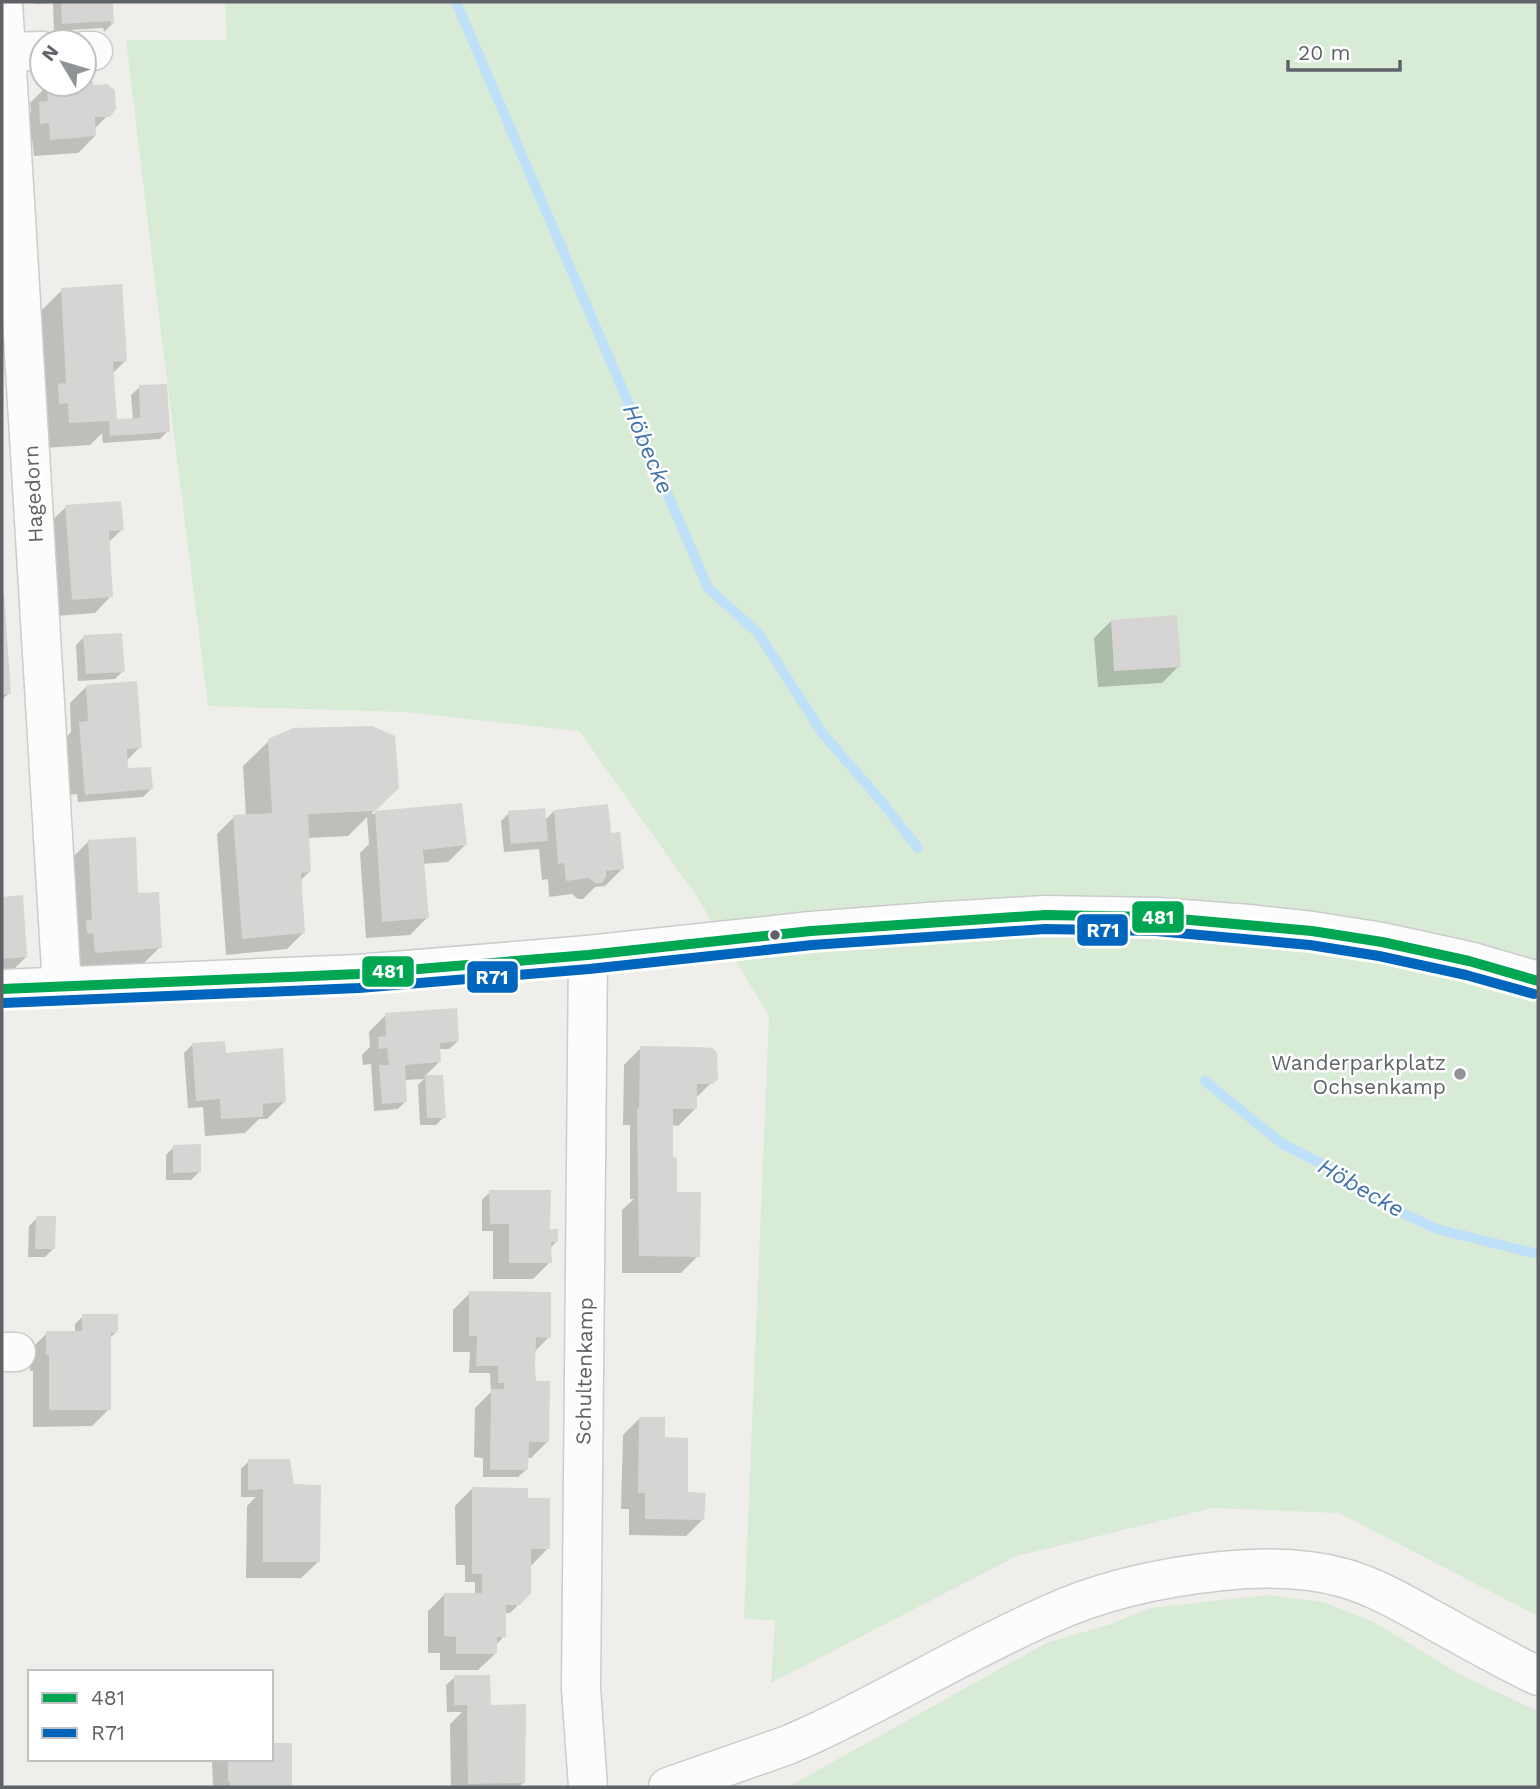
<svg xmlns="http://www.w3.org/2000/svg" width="1540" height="1789" viewBox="0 0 1540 1789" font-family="'Work Sans',sans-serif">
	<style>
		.green { fill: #d8ebd6 }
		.shadow { fill: #0003 }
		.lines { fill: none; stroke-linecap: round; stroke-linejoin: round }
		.stream { stroke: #bfe0f9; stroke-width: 10 }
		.building { fill: #d6d5d3 }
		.minor-casing { stroke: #cbcccc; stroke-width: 41 }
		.minor { stroke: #fdfcfc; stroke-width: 38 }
		.bus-1-casing { stroke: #fff; stroke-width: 16 }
		.bus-2-casing { stroke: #fff; stroke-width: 16 }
		.bus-1 { stroke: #00a651; stroke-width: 10 }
		.bus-2 { stroke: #0065bd; stroke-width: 10 }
		.bus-dot { fill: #5f6368; stroke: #fff; stroke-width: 2.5 }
		.poi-dot { fill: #919496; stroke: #fff; stroke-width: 2.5 }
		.labels { text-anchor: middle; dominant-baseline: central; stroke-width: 5; stroke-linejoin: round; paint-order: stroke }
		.street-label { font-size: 21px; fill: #5f6368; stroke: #fff }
		.poi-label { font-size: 21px; fill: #5f6368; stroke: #fff; text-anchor: end }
		.water-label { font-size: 23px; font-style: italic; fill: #4174aa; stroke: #fff }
		.line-badge { stroke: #fff; stroke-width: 2.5 }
		.badge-label { font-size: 19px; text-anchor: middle; font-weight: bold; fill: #fff }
	</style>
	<rect width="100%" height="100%" fill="#efeeea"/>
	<g class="green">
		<polygon points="225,2 1538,2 1538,1616 1339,1513 1213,1508 1017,1556 771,1683 775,1620 744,1619 769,1016 697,897 579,731 404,712 208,706 159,316 126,40 227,40"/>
		<polygon points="1268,1595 1323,1602 1374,1622 1461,1675 1538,1711 1538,1787 788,1787 1046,1643 1111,1624 1151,1608"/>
	</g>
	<g class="shadow">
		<polygon points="35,2 111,2 112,24 104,32 103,28 54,31 53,3 35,4"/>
		<polygon points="91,83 108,115 94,129 95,136 78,153 34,156 32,139 24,140 23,120 31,112 30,103 47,86"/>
		<polygon points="62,290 126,360 112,374 115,422 133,420 131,395 140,387 168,431 160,439 103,443 102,433 90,445 44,448 37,315"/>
		<polygon points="66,507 122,529 108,543 111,596 95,613 56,616 49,523"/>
		<polygon points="1111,621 1179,666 1162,683 1098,687 1094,638"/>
		<polygon points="84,637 123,671 115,679 78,681 76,645"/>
		<polygon points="5,638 9,693 2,700 2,639"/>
		<polygon points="87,686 140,747 126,761 127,770 151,789 143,797 78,802 77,794 66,795 63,741 71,732 70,703"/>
		<polygon points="269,741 397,788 371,814 418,809 465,845 448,862 422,864 427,918 410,935 366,938 360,853 369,844 367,817 348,836 307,838 309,872 300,881 304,932 287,949 226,955 217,834 234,817 246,816 243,766"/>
		<polygon points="554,811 609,835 622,869 605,886 595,887 583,899 578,899 572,894 549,897 548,879 542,880 539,849 504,852 501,821 509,813 544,821"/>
		<polygon points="89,841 136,895 160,947 143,964 78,969 72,858"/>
		<polygon points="22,897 26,957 9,974 2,974 2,899"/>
		<polygon points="386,1015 458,1041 449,1049 439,1049 439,1062 424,1077 441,1076 444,1117 436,1125 420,1125 418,1085 424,1079 404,1080 406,1101 398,1109 374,1111 371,1064 363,1065 362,1055 370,1047 369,1032"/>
		<polygon points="192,1045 224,1054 284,1102 267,1119 259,1119 245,1133 205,1136 203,1107 188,1108 184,1053"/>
		<polygon points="641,1048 716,1078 695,1099 695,1109 678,1126 672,1125 671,1159 675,1191 698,1256 681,1273 622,1273 622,1210 634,1199 630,1199 630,1125 623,1125 624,1065"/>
		<polygon points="174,1147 200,1171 191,1180 166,1180 166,1155"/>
		<polygon points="490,1192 549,1231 557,1241 550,1248 550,1262 533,1279 493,1279 493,1231 482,1231 482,1200"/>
		<polygon points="37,1218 53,1249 45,1257 28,1257 29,1226"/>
		<polygon points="470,1293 549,1337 534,1352 534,1380 548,1441 531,1458 527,1458 527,1469 518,1477 483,1477 483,1458 474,1457 475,1408 491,1392 490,1373 469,1373 470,1352 453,1352 453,1310"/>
		<polygon points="83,1316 116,1332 109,1339 109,1409 92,1426 33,1427 33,1371 30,1371 30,1350 47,1333 75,1333 75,1324"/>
		<polygon points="640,1418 663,1439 686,1494 703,1519 686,1536 629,1535 629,1509 621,1509 623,1435"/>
		<polygon points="249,1461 292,1488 318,1562 301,1578 246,1578 247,1506 256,1497 241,1497 241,1469"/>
		<polygon points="472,1489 526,1500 548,1548 532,1565 529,1565 519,1604 510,1613 504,1613 504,1636 496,1645 495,1654 478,1670 440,1670 440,1653 428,1653 428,1611 445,1594 475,1594 475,1582 465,1582 465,1565 456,1565 455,1506"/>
		<polygon points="455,1677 523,1783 519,1787 451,1787 450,1724 462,1712 447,1712 446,1685"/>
		<polygon points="291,1745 291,1787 213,1787 212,1762 215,1759 271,1759"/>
	</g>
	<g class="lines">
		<g class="stream">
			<polyline points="456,2 708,588 758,633 823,734 881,801 918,848"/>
			<polyline points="1205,1081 1281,1143 1326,1166 1372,1199 1437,1229 1538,1254"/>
		</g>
	</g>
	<g class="building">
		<polygon points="61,2 113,2 114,24 111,24 110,21 62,24"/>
		<polygon points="93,81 93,85 107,84 115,90 116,109 110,117 95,117 96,136 50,140 49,123 40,124 39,102 48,101 46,85 84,84 84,82"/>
		<polygon points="122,284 127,361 113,362 117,419 140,418 139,385 167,384 170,432 110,436 109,421 69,423 68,403 59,404 58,384 66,383 61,288"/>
		<polygon points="121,501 124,530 109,531 113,597 72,600 65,505"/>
		<polygon points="2,593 4,593 11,694 2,694"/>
		<polygon points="1177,615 1181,667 1114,671 1111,620"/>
		<polygon points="122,633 125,672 86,674 83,635"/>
		<polygon points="137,681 142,748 127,749 128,768 151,767 153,789 85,795 79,722 88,721 86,685"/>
		<polygon points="372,726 395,736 399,788 375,811 308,814 311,872 301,873 305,933 242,939 233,815 272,813 268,739 293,728"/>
		<polygon points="462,803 467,845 423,850 429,918 382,922 375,811"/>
		<polygon points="608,804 611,833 620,832 624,869 606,871 606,877 602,883 595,883 589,878 566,881 564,863 558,864 554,810"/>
		<polygon points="545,808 548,841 511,844 508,811"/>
		<polygon points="136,837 138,893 159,892 162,948 95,953 93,934 87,933 86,920 92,920 88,840"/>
		<polygon points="23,895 27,957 2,959 2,897"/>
		<polygon points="457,1008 459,1041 440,1043 441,1062 405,1065 407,1102 382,1104 379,1065 389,1065 387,1048 379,1049 378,1037 386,1036 385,1013"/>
		<polygon points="225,1041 226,1053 283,1048 286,1102 263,1104 263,1117 221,1119 220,1099 196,1101 192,1043"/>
		<polygon points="640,1046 697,1047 713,1048 717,1053 718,1079 713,1084 697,1084 697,1109 673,1109 673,1157 677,1158 677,1192 701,1192 700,1257 639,1256 637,1109 639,1109"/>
		<polygon points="425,1075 443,1075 446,1118 427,1118"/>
		<polygon points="201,1144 201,1172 173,1173 173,1145"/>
		<polygon points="489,1190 551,1190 550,1229 558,1229 558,1242 551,1242 552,1263 509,1263 509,1224 490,1224"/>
		<polygon points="36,1216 56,1216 55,1249 35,1249"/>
		<polygon points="469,1291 551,1292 551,1338 536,1337 535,1366 536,1381 550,1381 549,1442 529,1442 528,1470 490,1470 491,1389 504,1389 504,1383 498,1383 498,1366 476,1366 477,1336 469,1336"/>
		<polygon points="82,1314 118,1314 118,1332 111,1333 111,1410 49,1410 49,1355 46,1355 46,1331 82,1331"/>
		<polygon points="639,1417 665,1417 665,1437 688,1438 688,1492 706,1493 704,1520 645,1519 645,1493 638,1493"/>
		<polygon points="248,1459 290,1459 294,1484 321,1485 320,1562 263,1562 263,1489 248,1490"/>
		<polygon points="472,1487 528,1488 528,1498 550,1498 550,1549 531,1549 531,1593 520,1605 506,1605 506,1637 497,1637 497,1654 456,1654 456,1637 444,1636 444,1593 482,1593 482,1574 472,1574"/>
		<polygon points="454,1675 490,1675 491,1705 526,1704 525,1783 468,1784 467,1705 454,1705"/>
		<polygon points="271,1743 292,1743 292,1787 230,1787 230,1782 228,1783 228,1759 271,1759"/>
	</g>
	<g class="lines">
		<defs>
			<g id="minor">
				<polyline points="3,2 62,987"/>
				<polyline points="84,51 93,51"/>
				<polyline points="2,52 42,51"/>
				<polyline points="2,989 358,974 588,955 811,931 928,922 1045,915 1157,917 1248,924 1312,931 1382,942 1469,961 1538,981"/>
				<polyline points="2,1352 16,1352"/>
				<polyline points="588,1787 581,1688 588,955"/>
				<path d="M668,1787L788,1745L815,1733C894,1696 968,1650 1048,1615C1102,1590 1163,1577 1222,1571C1262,1567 1305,1567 1344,1578C1376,1587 1406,1605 1435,1621C1469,1640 1503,1659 1538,1676"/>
			</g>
		</defs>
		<use href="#minor" class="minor-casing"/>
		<use href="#minor" class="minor"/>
		<defs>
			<polyline id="bus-1" points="2,989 358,974 588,955 811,931 1045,915 1157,917 1312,931 1382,942 1469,961 1538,981"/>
			<polyline id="bus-2" points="3,1003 359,988 589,969 812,945 1045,929 1156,931 1310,945 1379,956 1466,975 1534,994"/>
		</defs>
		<use href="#bus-1" class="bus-1-casing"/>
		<use href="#bus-2" class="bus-2-casing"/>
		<use href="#bus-1" class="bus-1"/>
		<use href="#bus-2" class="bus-2"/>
	</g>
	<circle class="bus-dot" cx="775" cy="935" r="6"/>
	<circle class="poi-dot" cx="1460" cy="1074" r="7"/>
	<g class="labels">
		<g class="street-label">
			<text transform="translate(33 494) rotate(-93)">Hagedorn</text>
			<text transform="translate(584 1371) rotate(-89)">Schultenkamp</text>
		</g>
		<g class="poi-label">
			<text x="1446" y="1062">Wanderparkplatz<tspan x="1446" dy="24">Ochsenkamp</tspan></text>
		</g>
		<g class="water-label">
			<text transform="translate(648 449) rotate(67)">Höbecke</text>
			<text transform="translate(1361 1188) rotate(30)">Höbecke</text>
		</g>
	</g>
	<g class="line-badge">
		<rect x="1131" y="900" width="54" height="34" rx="7" fill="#00a651"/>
		<rect x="1076" y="913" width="53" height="34" rx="7" fill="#0065bd"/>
		<rect x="361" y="955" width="54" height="33" rx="7" fill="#00a651"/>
		<rect x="466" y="960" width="53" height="34" rx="7" fill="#0065bd"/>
	</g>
	<g class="badge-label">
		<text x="1158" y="924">481</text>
		<text x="1103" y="937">R71</text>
		<text x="388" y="978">481</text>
		<text x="492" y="984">R71</text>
	</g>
	<rect width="1540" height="1789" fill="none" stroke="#5f6368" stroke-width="7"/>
	<rect x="28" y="1670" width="245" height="91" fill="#ffffff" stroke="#bfc1c3" stroke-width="2"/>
	<rect x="42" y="1693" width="35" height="10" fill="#00a651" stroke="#bfc1c3" stroke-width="2"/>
	<text x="91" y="1705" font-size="21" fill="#5f6368">481</text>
	<rect x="42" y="1728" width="35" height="10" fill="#0065bd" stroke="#bfc1c3" stroke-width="2"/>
	<text x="91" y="1740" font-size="21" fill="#5f6368">R71</text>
	<g transform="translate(63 63) rotate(308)"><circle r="33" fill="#ffffff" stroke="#bfc1c3" stroke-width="2"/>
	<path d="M0-5L12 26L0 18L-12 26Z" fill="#919496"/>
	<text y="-10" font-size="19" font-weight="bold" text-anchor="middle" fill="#5f6368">N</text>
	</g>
	<path d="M1288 60v10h112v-10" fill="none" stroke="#5f6368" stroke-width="3.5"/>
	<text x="1298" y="60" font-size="21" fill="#5f6368" stroke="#ffffff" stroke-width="5" paint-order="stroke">20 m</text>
</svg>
